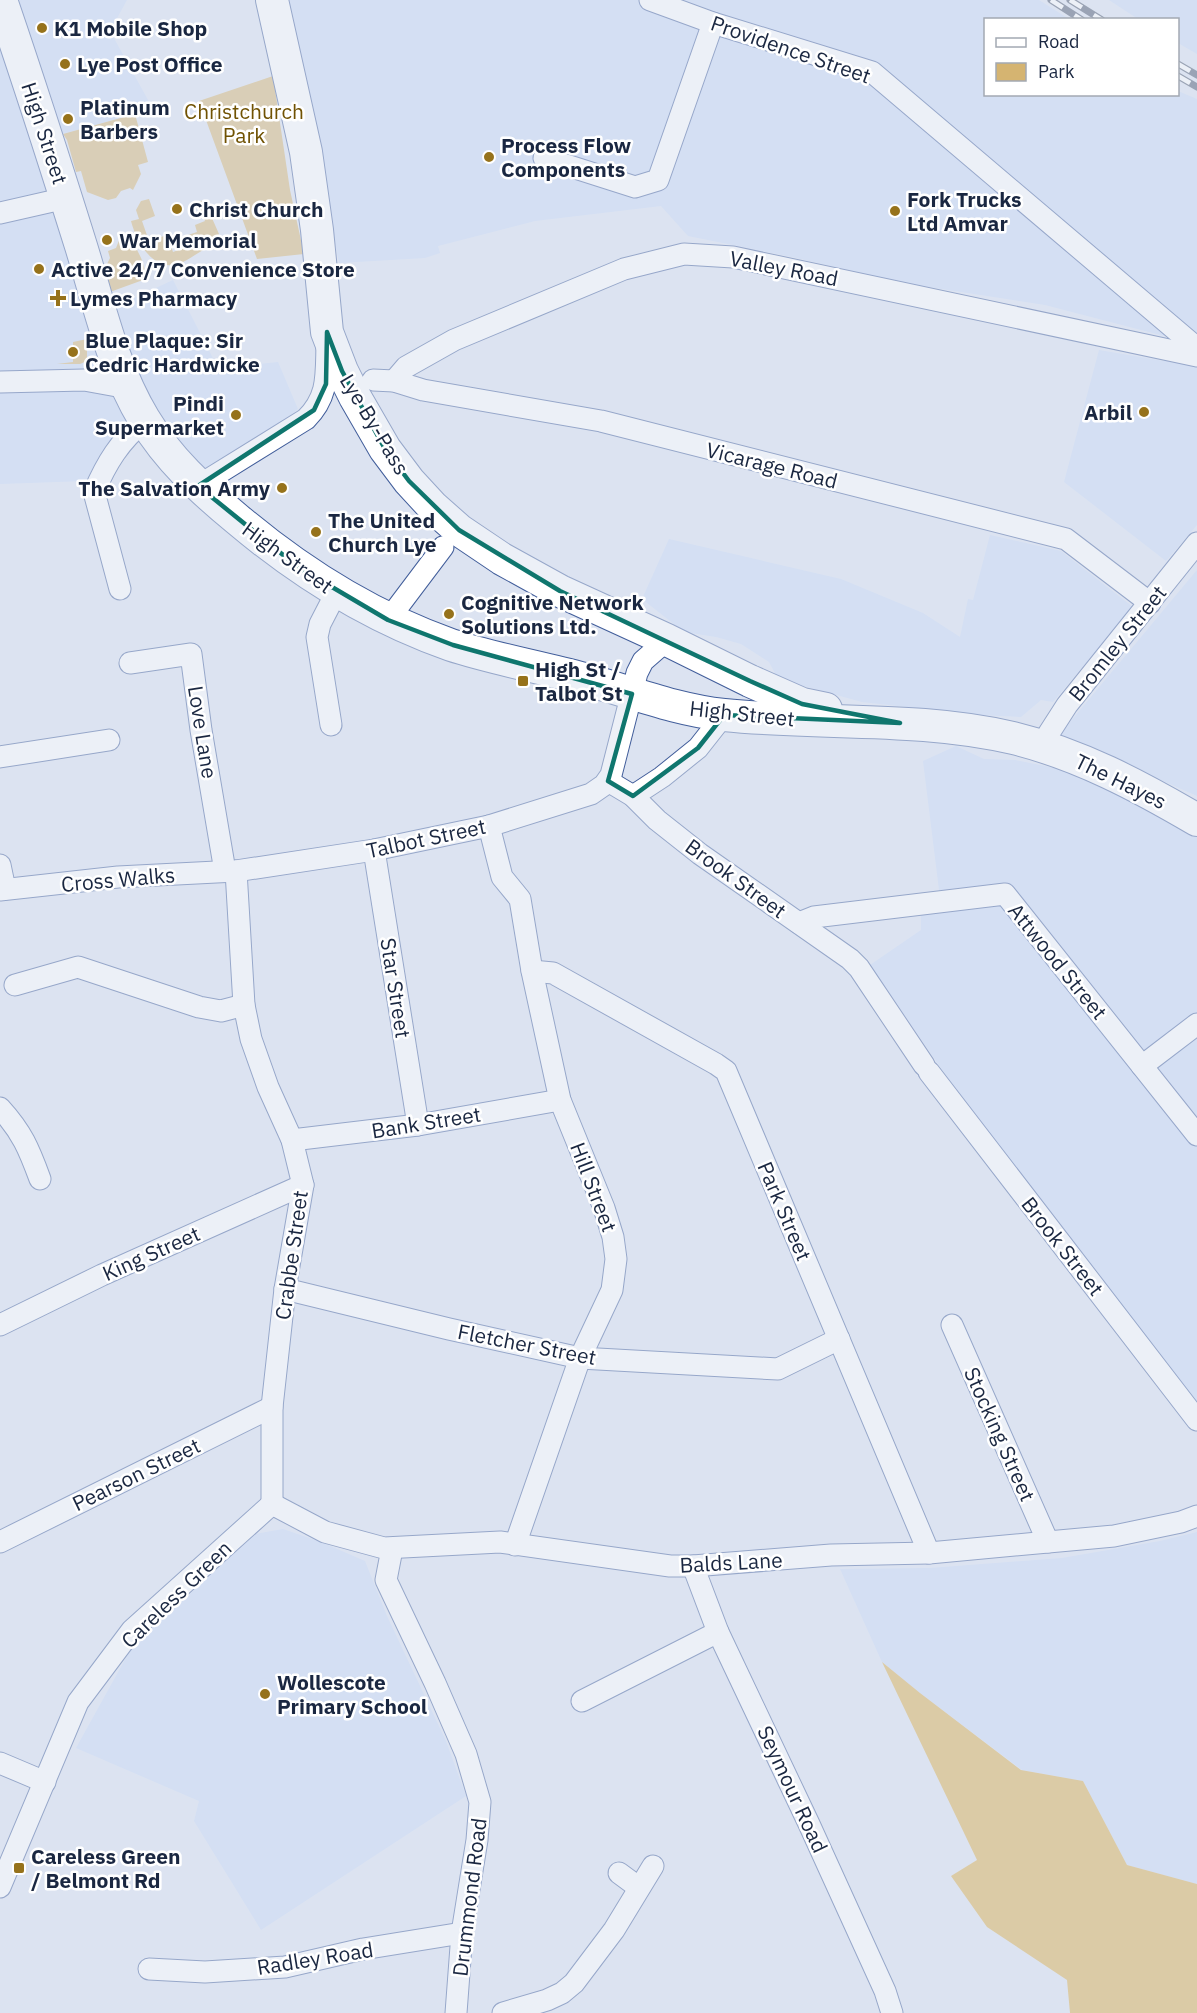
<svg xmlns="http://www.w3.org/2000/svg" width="1197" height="2013" viewBox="0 0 1197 2013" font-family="'IBM Plex Sans',sans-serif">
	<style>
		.built { fill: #c9d9f7 }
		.green { fill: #d5b471 }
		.forest { fill: #daad4d }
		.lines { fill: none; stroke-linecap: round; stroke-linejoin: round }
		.minor-casing { stroke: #425e9b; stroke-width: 23 }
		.highway-casing { stroke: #425e9b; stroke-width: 34 }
		.minor { stroke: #fff; stroke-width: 21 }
		.highway { stroke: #fff; stroke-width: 32 }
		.rail-casing { stroke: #4a566d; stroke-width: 7 }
		.rail { stroke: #fff; stroke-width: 4.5; stroke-dasharray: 14; stroke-linecap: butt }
		.marked { fill: none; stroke: #0f766e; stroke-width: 4.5; stroke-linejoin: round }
		.poi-dot { fill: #96721b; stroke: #fff; stroke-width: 2 }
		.labels { text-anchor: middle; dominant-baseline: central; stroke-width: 5; stroke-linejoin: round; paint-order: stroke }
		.poi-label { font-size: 21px; font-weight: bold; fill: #1a2741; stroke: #fff; text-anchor: start }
		.street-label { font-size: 21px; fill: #1a2741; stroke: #fff }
		.park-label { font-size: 21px; fill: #705203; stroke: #fff }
	</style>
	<rect width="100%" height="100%" fill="#dce3f1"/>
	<g class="built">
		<polygon points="0,0 127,0 110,31 153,109 48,138 115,307 173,280 218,368 278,362 298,409 227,468 198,486 145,421 85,481 0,484"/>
		<polygon points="285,0 1039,0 1069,19 986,20 986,94 1178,94 1178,91 1197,99 1197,525 1166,561 1064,482 1099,350 1164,361 1168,337 1045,305 909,284 792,257 688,236 661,206 535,221 438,246 440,253 425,258 339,263"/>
		<polygon points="1109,0 1197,0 1197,54 1178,43 1178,20 1138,19"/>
		<polygon points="990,535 1061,551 1133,607 1053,702 1041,700 1021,717 979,715 862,702 778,679 769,662 741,644 716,637 684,632 642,599 669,539 841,579 923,613 960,637 968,599 973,600"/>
		<polygon points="1197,570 1197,796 1136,769 1055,740"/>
		<polygon points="956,746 984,759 1015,760 1080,773 1197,836 1197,1409 1089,1271 938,1064 870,965 921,930 921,909 941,906 923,761"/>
		<polygon points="283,1529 321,1542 365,1561 387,1616 446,1741 466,1796 261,1930 194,1821 199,1801 76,1748 132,1647 255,1534"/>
		<polygon points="1197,1532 1197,1884 1127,1865 1083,1781 1022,1770 920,1693 882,1662 840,1569 930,1568 1062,1558 1160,1541"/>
	</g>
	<g class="green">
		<polygon points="273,76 290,190 304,254 257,259 199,101"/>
		<polygon points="135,114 148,162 138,165 141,174 133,190 130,188 121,191 116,198 108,200 87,192 81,171 76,172 67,140 63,134"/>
		<path d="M149,199L155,216L142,221L149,241L167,235L173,252L189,246L185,236L197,232L195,225L205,221L198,202L204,200L219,234C214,244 205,249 195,255C190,258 184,262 178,264C153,272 136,241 131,221L139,219L136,210L141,201Z"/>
		<path d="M129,236C136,249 149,266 143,280L110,292L103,266L107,264L110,258L108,251L116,248L120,238Z"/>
		<polygon points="87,339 87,361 80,364 57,364 73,362 73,342"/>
	</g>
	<polygon class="forest" points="882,1662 920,1693 1021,1770 1083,1781 1127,1865 1197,1884 1197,2013 1070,2013 1067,1980 987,1927 951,1876 977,1860"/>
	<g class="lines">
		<defs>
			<g id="minor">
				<polyline points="650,0 713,23 872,72 1197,348"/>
				<polyline points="544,158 635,187 658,180 713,23"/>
				<polyline points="0,213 66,198"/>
				<polyline points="373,380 394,381 423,390 601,421 1066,539 1150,603"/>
				<polyline points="394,381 406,367 454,340 624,269 684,254 733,257 1197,356"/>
				<polyline points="0,382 84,380 128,388"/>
				<path d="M198,486L306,419C329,396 326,375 327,344"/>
				<path d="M120,589L94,492C106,464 120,440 145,421"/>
				<polyline points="388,620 443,547"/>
				<polyline points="130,663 191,654 201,730 225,871"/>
				<polyline points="331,725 317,637 320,624 336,593"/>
				<polyline points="1042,747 1049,733 1067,705 1197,543"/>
				<polyline points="0,757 109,740"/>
				<polyline points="608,781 633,796 657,820 700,854 850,959 859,968 924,1065"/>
				<polyline points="633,796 662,777 698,748 724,715"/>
				<polyline points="489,826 502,877 520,899 532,971 560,1100 604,1208 613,1237 616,1259 612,1290 580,1358 515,1545"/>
				<polyline points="374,850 418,1125"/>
				<polyline points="0,865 5,889"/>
				<polyline points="236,871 244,1005 251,1039 268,1087 292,1140 303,1185 285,1289 272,1407 272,1504"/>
				<polyline points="0,890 118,877 236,871 374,850 489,826 591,794 604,785 611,775 637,673 643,661 667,640"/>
				<polyline points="799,923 814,917 1005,894 1197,1135"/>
				<polyline points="532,971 553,973 716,1064 726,1071 929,1553"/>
				<polyline points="15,985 78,967 199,1007 221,1011 244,1005"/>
				<polyline points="1142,1066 1197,1024"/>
				<polyline points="929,1072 1197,1420"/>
				<path d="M0,1108C22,1132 29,1149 40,1179"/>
				<polyline points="292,1140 418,1125 560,1100"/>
				<polyline points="285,1289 449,1329 580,1358 778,1369 839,1339"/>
				<polyline points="0,1325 102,1275 303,1185"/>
				<polyline points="952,1325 1048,1542"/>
				<polyline points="272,1504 325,1532 384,1548 500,1542 670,1566 693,1566 831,1555 929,1553 1048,1542 1114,1536 1181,1522 1197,1516"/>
				<polyline points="0,1542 272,1407"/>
				<polyline points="392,1549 386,1580 435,1683 466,1754 480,1802 477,1840 462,1933 456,2013"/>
				<polyline points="693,1566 718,1632 809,1824 885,1991 892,2013"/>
				<polyline points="582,1701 718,1632"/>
				<polyline points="0,1763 45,1782"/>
				<polyline points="619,1873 638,1887"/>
				<polyline points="0,1887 78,1702 132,1630 272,1504"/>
				<polyline points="149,1969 205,1972 285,1967 363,1949 462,1933"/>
				<polyline points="503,2013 547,2000 562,1993 574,1983 614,1930 653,1866"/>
			</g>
			<g id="highway">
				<path d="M1,0C29,82 55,163 81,246C99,304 112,366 144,419C168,459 202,490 237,519C301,573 371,617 451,645C494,659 540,667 584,679C631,692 676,710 724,715C820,725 919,716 1013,738C1079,754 1139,786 1197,820"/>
				<polyline points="272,0 306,152 317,230 327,332 342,371 355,397 385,449 409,481 433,507 459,530 502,559 560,591 667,640 750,681 802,704 826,709"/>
			</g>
		</defs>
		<use href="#minor" class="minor-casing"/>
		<use href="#highway" class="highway-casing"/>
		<use href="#minor" class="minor"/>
		<use href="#highway" class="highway"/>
		<defs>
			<g id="rail">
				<polyline points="1051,0 1082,20"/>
				<polyline points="1070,0 1102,20"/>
				<polyline points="1178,64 1197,75"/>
				<polyline points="1178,76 1197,87"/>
			</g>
		</defs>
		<use href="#rail" class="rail-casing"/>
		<use href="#rail" class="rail"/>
	</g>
	<path d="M0 0H1197V2013H0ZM327,332L342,371L385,449L409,481L459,530L560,591L750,681L802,704L900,723L724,715L698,748L633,796L608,781L632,694L453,645L388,620L298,567L198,486L314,410L326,384Z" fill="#dce3f1" fill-opacity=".55" fill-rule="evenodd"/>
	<path class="marked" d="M327,332L342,371L385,449L409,481L459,530L560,591L750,681L802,704L900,723L724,715L698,748L633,796L608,781L632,694L453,645L388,620L298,567L198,486L314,410L326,384Z"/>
	<g class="poi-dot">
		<circle cx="42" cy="28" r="6"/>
		<circle cx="65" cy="64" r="6"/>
		<circle cx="68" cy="119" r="6"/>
		<circle cx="489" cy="157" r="6"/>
		<circle cx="177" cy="209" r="6"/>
		<circle cx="895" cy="211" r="6"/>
		<circle cx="107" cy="240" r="6"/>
		<circle cx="39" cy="269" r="6"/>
		<path d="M55 289h6v6h6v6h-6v6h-6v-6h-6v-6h6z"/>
		<circle cx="73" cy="352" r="6"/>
		<circle cx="1144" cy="412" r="6"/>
		<circle cx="236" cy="415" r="6"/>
		<circle cx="282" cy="488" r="6"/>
		<circle cx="316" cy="532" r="6"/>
		<circle cx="449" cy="614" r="6"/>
		<rect x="517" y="675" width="12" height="12" rx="3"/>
		<circle cx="265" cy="1694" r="6"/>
		<rect x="13" y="1862" width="12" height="12" rx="3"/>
	</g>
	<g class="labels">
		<g class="poi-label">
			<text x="54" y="28">K1 Mobile Shop</text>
			<text x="77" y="64">Lye Post Office</text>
			<text x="80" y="107">Platinum<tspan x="80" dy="24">Barbers</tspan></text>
			<text x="501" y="145">Process Flow<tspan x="501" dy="24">Components</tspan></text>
			<text x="907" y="199">Fork Trucks<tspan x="907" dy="24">Ltd Amvar</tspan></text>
			<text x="189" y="209">Christ Church</text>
			<text x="119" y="240">War Memorial</text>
			<text x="51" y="269">Active 24/7 Convenience Store</text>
			<text x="70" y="298">Lymes Pharmacy</text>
			<text x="85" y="340">Blue Plaque: Sir<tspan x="85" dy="24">Cedric Hardwicke</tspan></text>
			<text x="224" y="403" text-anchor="end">Pindi<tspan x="224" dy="24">Supermarket</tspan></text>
			<text x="1132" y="412" text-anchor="end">Arbil</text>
			<text x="270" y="488" text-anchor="end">The Salvation Army</text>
			<text x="328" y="520">The United<tspan x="328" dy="24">Church Lye</tspan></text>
			<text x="461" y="602">Cognitive Network<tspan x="461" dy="24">Solutions Ltd.</tspan></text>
			<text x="535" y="669">High St /<tspan x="535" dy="24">Talbot St</tspan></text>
			<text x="277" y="1682">Wollescote<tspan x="277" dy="24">Primary School</tspan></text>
			<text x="31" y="1856">Careless Green<tspan x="31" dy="24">/ Belmont Rd</tspan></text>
		</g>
		<g class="street-label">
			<text transform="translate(791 49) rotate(19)">Providence Street</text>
			<text transform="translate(45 133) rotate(72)">High Street</text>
			<text transform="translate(784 268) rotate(11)">Valley Road</text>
			<text transform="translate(375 424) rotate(59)">Lye By-Pass</text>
			<text transform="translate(772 465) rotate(14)">Vicarage Road</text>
			<text transform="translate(288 557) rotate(36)">High Street</text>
			<text transform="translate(1117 643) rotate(-51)">Bromley Street</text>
			<text transform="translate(742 713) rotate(6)">High Street</text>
			<text transform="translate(203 732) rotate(81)">Love Lane</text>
			<text transform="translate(1121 781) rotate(26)">The Hayes</text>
			<text transform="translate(426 838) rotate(-12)">Talbot Street</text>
			<text transform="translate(736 878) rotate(36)">Brook Street</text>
			<text transform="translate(118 879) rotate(-5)">Cross Walks</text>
			<text transform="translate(1058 961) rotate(51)">Attwood Street</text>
			<text transform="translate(396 988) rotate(81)">Star Street</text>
			<text transform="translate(426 1122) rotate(-9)">Bank Street</text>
			<text transform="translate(594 1187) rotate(69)">Hill Street</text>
			<text transform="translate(785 1211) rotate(67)">Park Street</text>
			<text transform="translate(1063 1246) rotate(52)">Brook Street</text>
			<text transform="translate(151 1253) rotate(-24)">King Street</text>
			<text transform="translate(291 1255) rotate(-82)">Crabbe Street</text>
			<text transform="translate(527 1344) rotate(11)">Fletcher Street</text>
			<text transform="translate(1000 1434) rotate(66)">Stocking Street</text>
			<text transform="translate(136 1474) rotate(-26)">Pearson Street</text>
			<text transform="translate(731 1562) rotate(-3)">Balds Lane</text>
			<text transform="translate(176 1594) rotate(-44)">Careless Green</text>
			<text transform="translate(793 1789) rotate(65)">Seymour Road</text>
			<text transform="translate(469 1897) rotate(-83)">Drummond Road</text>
			<text transform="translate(315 1958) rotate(-9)">Radley Road</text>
		</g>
		<g class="park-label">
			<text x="244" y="111">Christchurch<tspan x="244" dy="24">Park</tspan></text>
		</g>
	</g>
	<rect x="984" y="18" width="195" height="78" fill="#ffffff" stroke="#a3a9b3" stroke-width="1.5"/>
	<rect x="996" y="38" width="30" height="9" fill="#ffffff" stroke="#a3a9b3" stroke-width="1.5"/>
	<text x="1038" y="48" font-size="18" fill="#1a2741">Road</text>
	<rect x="996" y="63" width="30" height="18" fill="#d5b471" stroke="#a3a9b3" stroke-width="1.5"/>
	<text x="1038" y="78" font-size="18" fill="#1a2741">Park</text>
</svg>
